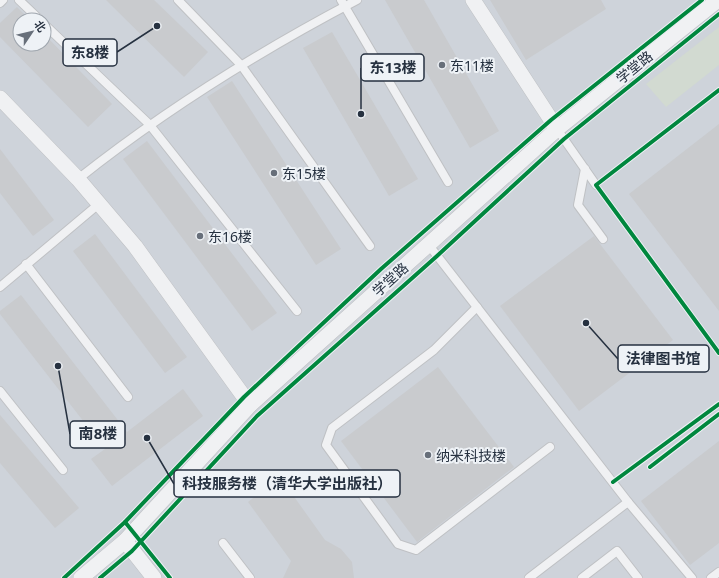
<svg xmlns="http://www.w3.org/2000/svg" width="719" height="578" viewBox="0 0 719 578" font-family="'Noto Sans','Noto Sans SC',sans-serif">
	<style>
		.built { fill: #ced3da; fill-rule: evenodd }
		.green { fill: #d2dad1 }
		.building { fill: #c9cbce }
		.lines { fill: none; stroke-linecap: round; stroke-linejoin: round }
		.lane-casing { stroke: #bfc1c4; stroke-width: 10 }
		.street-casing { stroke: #bfc1c4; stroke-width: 16 }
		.lane { stroke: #f0f1f3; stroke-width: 8 }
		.street { stroke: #f0f1f3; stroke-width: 15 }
		.cycleway-casing { stroke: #eef2f6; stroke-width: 6 }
		.cycleway { stroke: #00873e; stroke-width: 4 }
		.poi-dot { fill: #676f7a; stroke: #eef2f6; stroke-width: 1.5 }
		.labels { text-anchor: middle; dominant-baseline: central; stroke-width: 4; stroke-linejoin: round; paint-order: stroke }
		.poi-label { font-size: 14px; fill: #263140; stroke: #eef2f6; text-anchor: start }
		.street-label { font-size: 14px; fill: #263140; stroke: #eef2f6 }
		.leader { fill: none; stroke: #263140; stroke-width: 1.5 }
		.callout-dot { fill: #263140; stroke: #eef2f6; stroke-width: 1.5 }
		.callout { fill: #eef2f6; stroke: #263140; stroke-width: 1.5 }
		.callout-label { font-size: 15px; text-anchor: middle; font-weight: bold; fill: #263140 }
	</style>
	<rect width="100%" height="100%" fill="#e1e3e6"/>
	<path class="built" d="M0,0H719V578H0ZM20,20H44V44H20Z"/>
	<polygon class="green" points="719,27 719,65 666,107 646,84"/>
	<g class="building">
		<polygon points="106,0 154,0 208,52 184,77"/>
		<polygon points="385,0 424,0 499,131 470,148"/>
		<polygon points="490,0 601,0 606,9 526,60"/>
		<polygon points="17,7 30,20 20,20 20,44 44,44 44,34 112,104 88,127 0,37 0,23"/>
		<polygon points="332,32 418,179 389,196 303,48"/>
		<polygon points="232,81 341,249 316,265 207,97"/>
		<polygon points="719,124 719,311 629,194"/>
		<polygon points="147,141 277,313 252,331 123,159"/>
		<polygon points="0,149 54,220 33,236 0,193"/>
		<polygon points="95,234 187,357 165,373 73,251"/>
		<polygon points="594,236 673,340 579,411 500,306"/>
		<polygon points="21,295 127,432 183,389 203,416 112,486 91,459 105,449 0,314 0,311"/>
		<polygon points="438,367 514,467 417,542 341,441"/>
		<polygon points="0,415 79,508 55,528 0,463"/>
		<polygon points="719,441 719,543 690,565 641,501"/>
		<polygon points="280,477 325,540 341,549 352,562 354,578 283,578 291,561 248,502"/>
	</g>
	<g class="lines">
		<defs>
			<g id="lane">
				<polyline points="19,0 40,20"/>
				<polyline points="178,0 241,65 370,246"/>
				<polyline points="341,0 448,182"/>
				<polyline points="0,3 3,0"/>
				<polyline points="44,24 149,124 297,311"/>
				<polyline points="557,129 596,185"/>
				<polyline points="585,169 578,205 603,239"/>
				<path d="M78,179C165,110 258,52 357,0"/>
				<polyline points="428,244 628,502"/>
				<polyline points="26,264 128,397"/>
				<polyline points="0,287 100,203"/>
				<polyline points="477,307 434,350 332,428 326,445 398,544 416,550 550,447"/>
				<polyline points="0,391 63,470"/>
				<polyline points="223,543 250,578"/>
				<polyline points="529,578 628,502 692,578"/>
				<polyline points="582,578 617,551 638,578"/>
				<polyline points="711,578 719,572"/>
			</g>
			<g id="street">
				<polyline points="473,0 557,129"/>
				<polyline points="0,98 78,179 135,246 250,405"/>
				<polyline points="125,541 154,578"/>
				<polyline points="81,578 125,541 250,405 557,129 718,0"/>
			</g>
		</defs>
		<use href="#lane" class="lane-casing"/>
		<use href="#street" class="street-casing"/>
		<use href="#lane" class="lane"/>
		<use href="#street" class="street"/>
		<defs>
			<g id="cycleway">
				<polyline points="719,90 596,185 719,353"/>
				<polyline points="650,467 719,414"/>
				<polyline points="613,482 719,404"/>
				<polyline points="125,522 170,578"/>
				<polyline points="64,578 125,522 244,397 381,269 551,120 702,0"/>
				<polyline points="100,578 132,551 257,416 437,256 564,139 719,14"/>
			</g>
		</defs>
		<use href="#cycleway" class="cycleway-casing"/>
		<use href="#cycleway" class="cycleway"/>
	</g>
	<g class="poi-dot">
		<circle cx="442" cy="65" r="4"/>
		<circle cx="274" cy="173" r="4"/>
		<circle cx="200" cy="236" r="4"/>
		<circle cx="428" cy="455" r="4"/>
	</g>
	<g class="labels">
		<g class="poi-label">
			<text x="450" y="65">东11楼</text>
			<text x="282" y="173">东15楼</text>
			<text x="208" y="236">东16楼</text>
			<text x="436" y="455">纳米科技楼</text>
		</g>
		<g class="street-label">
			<text transform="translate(634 67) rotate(-39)">学堂路</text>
			<text transform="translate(390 279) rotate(-42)">学堂路</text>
		</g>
	</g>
	<path class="leader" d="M157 26L117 52M361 114L361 68M586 323L618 359M58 366L70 434M147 438L174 484"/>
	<g class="callout-dot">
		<circle cx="157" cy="26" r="4"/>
		<circle cx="361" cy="114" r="4"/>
		<circle cx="586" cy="323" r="4"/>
		<circle cx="58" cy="366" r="4"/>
		<circle cx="147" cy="438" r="4"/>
	</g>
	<g class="callout">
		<rect x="63" y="39" width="54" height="27" rx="4"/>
		<rect x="361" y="54" width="63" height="27" rx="4"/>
		<rect x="618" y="345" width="91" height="27" rx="4"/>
		<rect x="70" y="421" width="55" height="27" rx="4"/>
		<rect x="174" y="470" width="226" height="27" rx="4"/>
	</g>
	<g class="callout-label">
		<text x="90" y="58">东8楼</text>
		<text x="393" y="73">东13楼</text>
		<text x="663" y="364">法律图书馆</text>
		<text x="98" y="439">南8楼</text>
		<text x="287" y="489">科技服务楼（清华大学出版社）</text>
	</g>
	<g transform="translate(32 32) rotate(55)"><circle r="19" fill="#eef2f6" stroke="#9ea5ad"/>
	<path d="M0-3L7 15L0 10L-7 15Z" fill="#676f7a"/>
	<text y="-6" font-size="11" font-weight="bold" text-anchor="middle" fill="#263140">北</text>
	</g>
</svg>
